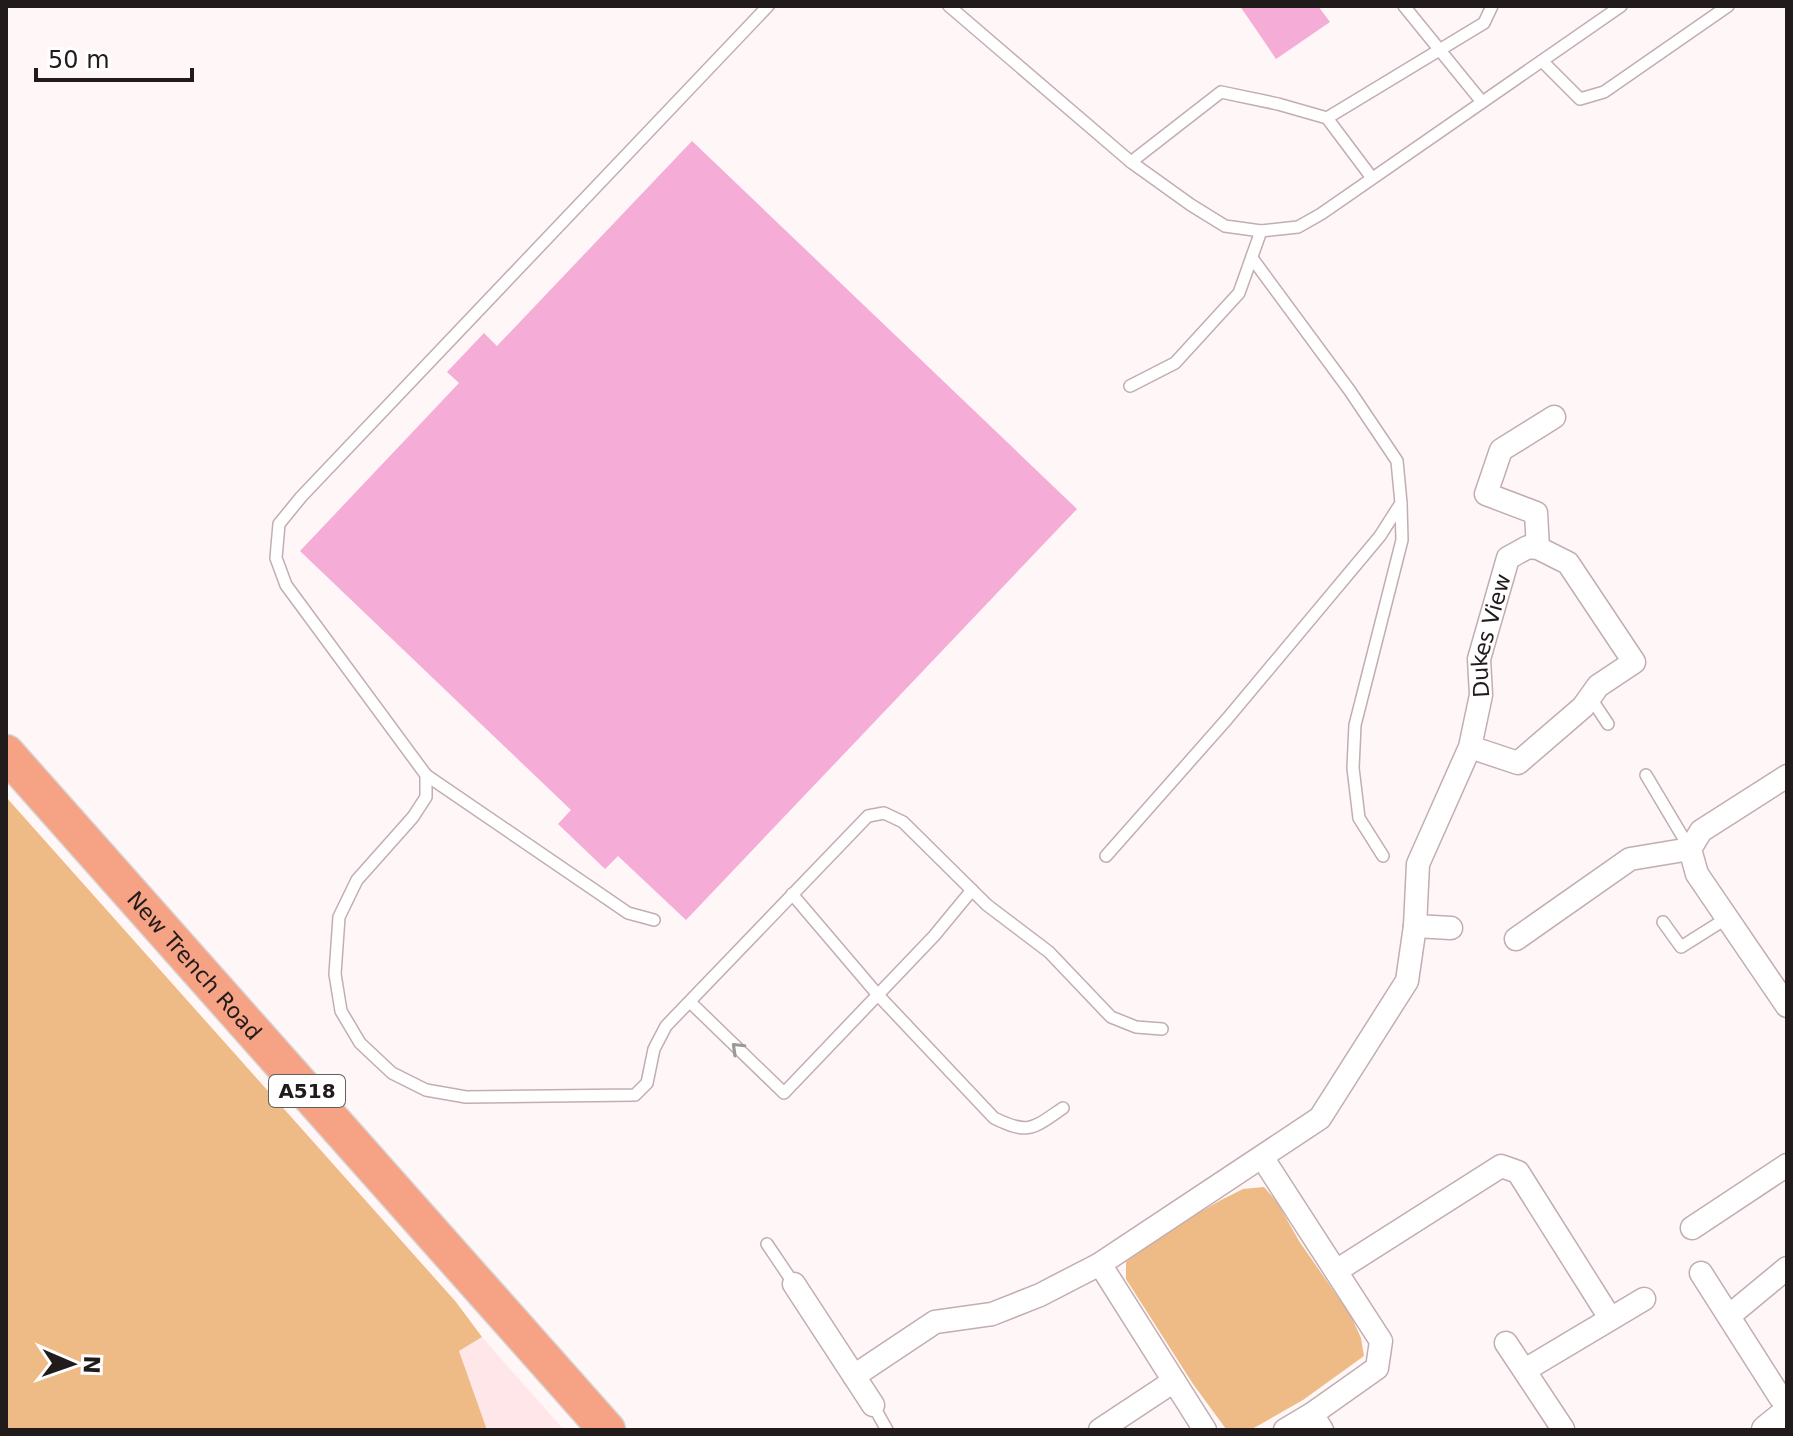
<svg xmlns="http://www.w3.org/2000/svg" width="1793" height="1436" viewBox="0 0 1793 1436" font-family="'DejaVu Sans',sans-serif">
	<style>
		.built { fill: #ffe7e9 }
		.green { fill: #eebb86 }
		.building { fill: #f5acd7 }
		.lines { fill: none; stroke-linecap: round; stroke-linejoin: round }
		.service-casing { stroke: #c2aeb0; stroke-width: 14 }
		.minor-casing { stroke: #c2aeb0; stroke-width: 25 }
		.tertiary-casing { stroke: #c2aeb0; stroke-width: 31 }
		.trunk-casing { stroke: #d7d6d6; stroke-width: 39 }
		.service { stroke: #fff; stroke-width: 11 }
		.minor { stroke: #fff; stroke-width: 22 }
		.tertiary { stroke: #fff; stroke-width: 28 }
		.trunk { stroke: #f6a284; stroke-width: 36 }
		.oneway { stroke: #9c9898 }
		.labels { text-anchor: middle; dominant-baseline: central; stroke-width: 7; stroke-linejoin: round; paint-order: stroke }
		.shield { fill: #fff; stroke: #645f5f; stroke-width: 2 }
		.shield-label { font-size: 20px; font-weight: bold; fill: #221b1b }
		.street-label { font-size: 22px; fill: #221b1b; stroke: #fff }
	</style>
	<rect width="100%" height="100%" fill="#fff6f7"/>
	<polygon class="built" points="482,1337 564,1430 487,1430 459,1351"/>
	<g class="green">
		<polygon points="6,797 456,1302 482,1337 459,1351 487,1430 6,1430"/>
		<polygon points="1264,1187 1277,1202 1299,1241 1351,1316 1361,1338 1364,1356 1303,1400 1261,1424 1250,1430 1226,1429 1193,1384 1126,1279 1126,1262 1146,1246 1171,1229 1221,1200 1243,1189"/>
	</g>
	<g class="building">
		<polygon points="1240,6 1318,6 1330,22 1276,59"/>
		<polygon points="692,141 1077,509 686,920 618,856 605,869 558,824 571,810 300,551 459,383 447,372 484,333 497,346"/>
	</g>
	<g class="lines">
		<defs>
			<g id="service">
				<polyline points="768,6 301,497 279,524 276,558 286,585 426,775 426,797 413,817 357,880 339,917 335,974 341,1011 360,1043 392,1073 426,1090 466,1097 635,1095 647,1083 654,1049 666,1026 868,816 884,813 903,822 987,905 1049,952 1111,1017 1136,1027 1162,1029"/>
				<polyline points="949,6 1131,162 1191,205 1225,226 1261,231 1298,227 1321,214 1621,6"/>
				<polyline points="1404,6 1482,102"/>
				<polyline points="1542,61 1580,99 1604,92 1728,6"/>
				<polyline points="1327,118 1372,178"/>
				<polyline points="1131,162 1221,92 1278,104 1327,118 1484,23 1492,6"/>
				<polyline points="1130,386 1175,363 1239,293 1261,231"/>
				<polyline points="1590,697 1608,724"/>
				<polyline points="426,775 628,913 654,920"/>
				<polyline points="1646,775 1690,849"/>
				<polyline points="1106,856 1227,719 1380,536 1401,503 1397,461 1350,391 1252,258"/>
				<polyline points="1383,856 1359,818 1353,768 1355,725 1402,540 1401,504"/>
				<path d="M792,894L878,995L994,1118C1029,1135 1032,1129 1063,1108"/>
				<polyline points="1663,922 1681,947 1727,918"/>
				<polyline points="690,1002 784,1093 934,936 972,890"/>
				<polyline points="767,1244 794,1284"/>
				<polyline points="873,1405 887,1430"/>
			</g>
			<g id="minor">
				<polyline points="1538,548 1536,513 1486,494 1501,450 1554,417"/>
				<polyline points="1787,776 1701,831 1690,849 1697,874 1787,1006"/>
				<polyline points="1415,926 1451,928"/>
				<polyline points="1516,939 1630,859 1690,849"/>
				<polyline points="1262,1157 1381,1341 1377,1368 1312,1414"/>
				<polyline points="1692,1228 1787,1165"/>
				<polyline points="1100,1264 1205,1430"/>
				<polyline points="1336,1271 1501,1166 1518,1172 1610,1318"/>
				<polyline points="1701,1273 1780,1397 1787,1405"/>
				<polyline points="794,1284 873,1405"/>
				<polyline points="1729,1316 1787,1268"/>
				<polyline points="1506,1343 1563,1429"/>
				<polyline points="1525,1370 1644,1299"/>
				<path id="s1" d="M854,1376L935,1322L992,1314L1040,1295L1100,1264L1320,1118L1407,981L1415,926L1418,864L1470,747L1481,695L1479,659L1508,558L1528,547L1538,548L1568,563L1634,662L1598,686L1583,707L1518,763L1470,747"/>
				<polyline points="1100,1430 1174,1381"/>
				<polyline points="1285,1430 1312,1414 1322,1430"/>
			</g>
			<polyline id="tertiary" points="1766,1430 1787,1413"/>
			<g id="trunk">
				<path id="s2" d="M6,753L607,1430"/>
			</g>
		</defs>
		<use href="#service" class="service-casing"/>
		<use href="#minor" class="minor-casing"/>
		<use href="#tertiary" class="tertiary-casing"/>
		<use href="#trunk" class="trunk-casing"/>
		<use href="#service" class="service"/>
		<use href="#minor" class="minor"/>
		<use href="#tertiary" class="tertiary"/>
		<use href="#trunk" class="trunk"/>
	</g>
	<defs><path id="oneway-chevron" d="M-2-3.5L2.5 0L-2 3.5" fill="none" stroke-width="1.6" stroke-linecap="round" stroke-linejoin="round" transform="scale(2)"/></defs>
	<use class="oneway" href="#oneway-chevron" transform="translate(737 1048) rotate(-136)"/>
	<g class="labels">
		<rect class="shield" x="269" y="1075" width="76" height="32" rx="6"/>
		<g class="shield-label">
			<text x="307" y="1091">A518</text>
		</g>
		<g class="street-label">
			<text stroke="none"><textPath href="#s1" startOffset="1060">Dukes View</textPath></text>
			<text stroke="none"><textPath href="#s2" startOffset="284">New Trench Road</textPath></text>
		</g>
	</g>
	<rect width="1793" height="1436" fill="none" stroke="#221b1b" stroke-width="16"/>
	<g transform="translate(72 1364) rotate(92)" stroke="#ffffff" stroke-width="6" paint-order="stroke">
	<path d="M0-6L14 30L0 20L-14 30Z" fill="#221b1b"/>
	<text y="-12" font-size="22" font-weight="bold" text-anchor="middle" fill="#221b1b">N</text>
	</g>
	<path d="M36 68v12h156v-12" fill="none" stroke="#221b1b" stroke-width="4"/>
	<text x="48" y="68" font-size="24" fill="#221b1b" stroke="#ffffff" stroke-width="6" paint-order="stroke">50 m</text>
</svg>
